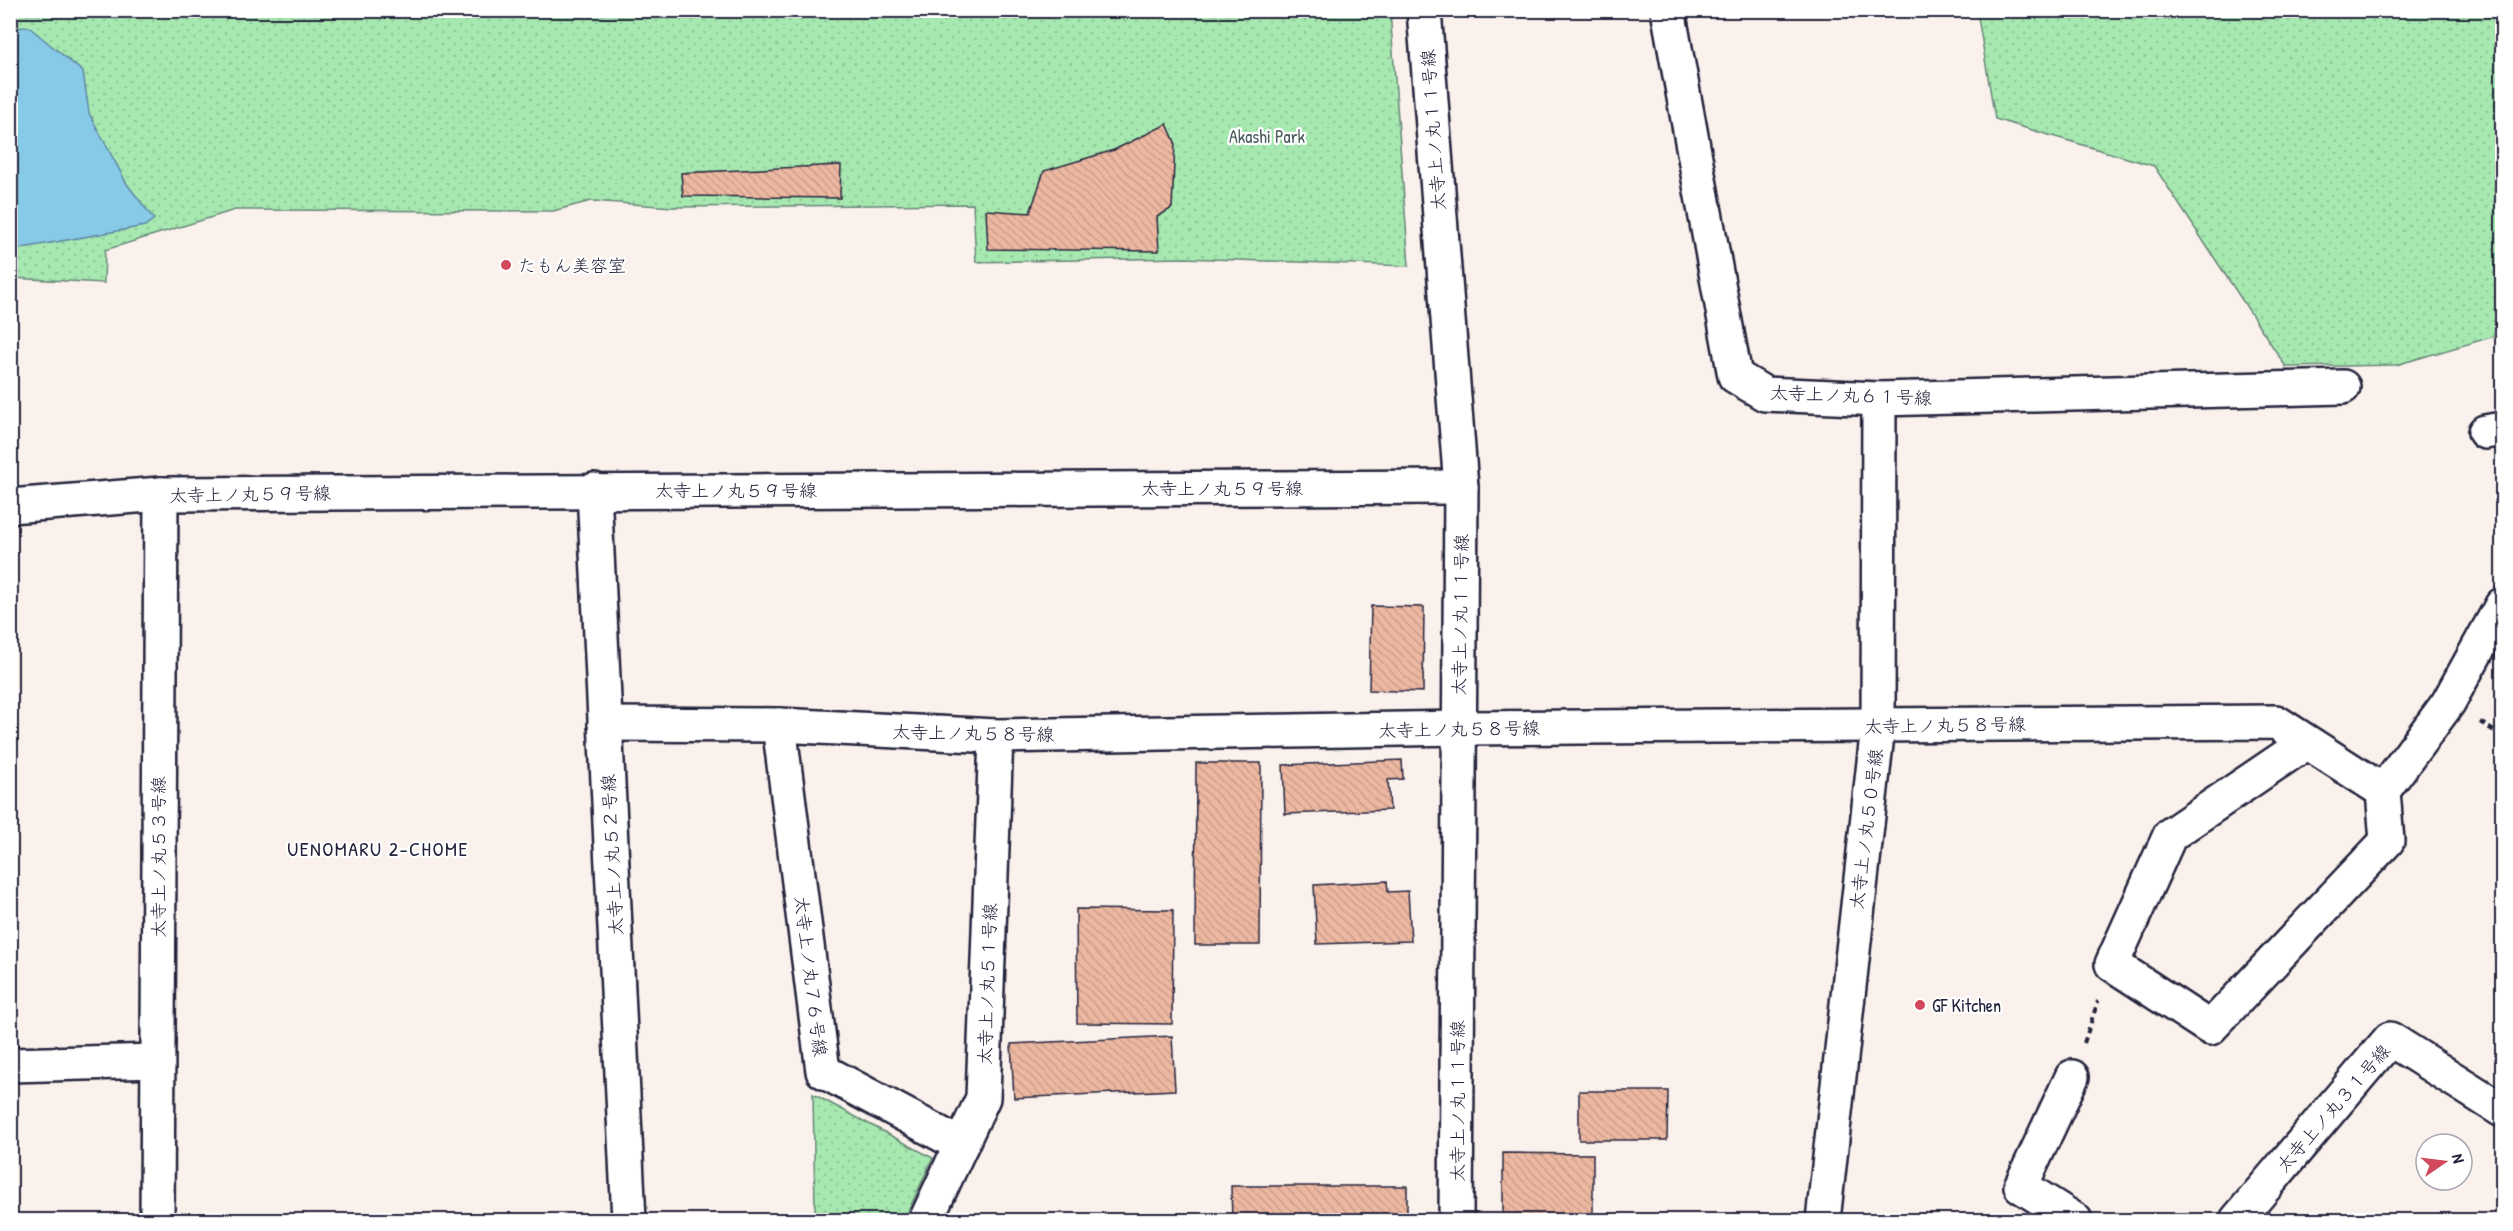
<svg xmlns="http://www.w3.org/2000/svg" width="2513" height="1231" viewBox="0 0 2513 1231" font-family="'Patrick Hand','Klee One',sans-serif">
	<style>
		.park { fill: url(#park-dots); stroke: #648576; stroke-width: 1.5 }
		.water { fill: #87cae8; stroke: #5f87a3; stroke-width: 1.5 }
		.building { fill: url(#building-back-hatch); stroke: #22223b; stroke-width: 1.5 }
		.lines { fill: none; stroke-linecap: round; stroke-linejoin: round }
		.minor-casing { stroke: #22223b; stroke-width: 38 }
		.tertiary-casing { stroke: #22223b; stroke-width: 38 }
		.path { stroke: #22223b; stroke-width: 4; stroke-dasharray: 6 4.5; stroke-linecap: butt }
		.minor { stroke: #fff; stroke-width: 33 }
		.tertiary { stroke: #fff; stroke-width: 33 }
		.poi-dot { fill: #d1495b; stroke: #fff; stroke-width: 2 }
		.labels { text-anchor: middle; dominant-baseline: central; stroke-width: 4.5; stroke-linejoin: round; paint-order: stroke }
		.street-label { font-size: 18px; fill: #22223b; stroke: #fff }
		.park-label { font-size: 18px; fill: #4a5d5e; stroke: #fff }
		.poi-label { font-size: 18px; fill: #22223b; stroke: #fff; text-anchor: start }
		.neighbourhood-label { font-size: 20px; letter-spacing: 1.5px; fill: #22223b; stroke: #fff }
	</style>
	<defs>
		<pattern id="park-dots" width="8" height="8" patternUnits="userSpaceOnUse" patternTransform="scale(1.5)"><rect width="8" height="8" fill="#a7e8b0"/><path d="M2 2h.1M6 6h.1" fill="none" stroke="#8fc798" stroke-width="1.8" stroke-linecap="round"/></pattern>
		<pattern id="building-back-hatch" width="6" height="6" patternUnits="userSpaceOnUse" patternTransform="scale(1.5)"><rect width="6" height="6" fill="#edb8a1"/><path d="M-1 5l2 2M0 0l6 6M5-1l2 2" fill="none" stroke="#cb9e8c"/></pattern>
	</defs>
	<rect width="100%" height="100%" fill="#fbf1ec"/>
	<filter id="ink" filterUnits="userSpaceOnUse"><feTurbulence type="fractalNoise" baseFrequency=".0167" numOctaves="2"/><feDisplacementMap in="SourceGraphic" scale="12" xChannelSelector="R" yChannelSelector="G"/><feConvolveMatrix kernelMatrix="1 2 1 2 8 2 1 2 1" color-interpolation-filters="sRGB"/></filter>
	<g filter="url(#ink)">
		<g class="park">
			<polygon points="10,11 1390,11 1409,266 1184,258 976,262 973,204 673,207 591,201 553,211 235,210 105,250 104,283 11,278"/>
			<polygon points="1977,11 2502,11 2502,334 2396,365 2286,367 2154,166 1995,119"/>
			<polygon points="813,1094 933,1158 904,1220 830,1220 815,1210"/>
		</g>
		<polygon class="water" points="29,27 83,72 89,113 127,184 154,219 145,226 11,250 11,28"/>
		<g class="building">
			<polygon points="1167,124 1175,142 1172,208 1157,217 1159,251 988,249 986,210 1030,213 1044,171 1114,150"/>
			<polygon points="841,165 840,198 683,196 681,173"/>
			<polygon points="1371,606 1424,607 1423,692 1369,690"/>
			<polygon points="1402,760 1403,779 1388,780 1390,810 1285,814 1283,765"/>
			<polygon points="1196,763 1261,763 1260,945 1195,945"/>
			<polygon points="1387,881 1388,892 1408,891 1411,941 1317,944 1314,885"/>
			<polygon points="1076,909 1173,910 1172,1024 1077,1023"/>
			<polygon points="1172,1036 1175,1090 1014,1098 1011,1044"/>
			<polygon points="1579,1091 1668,1091 1667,1140 1579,1140"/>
			<polygon points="1503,1153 1593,1154 1593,1220 1503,1220"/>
			<polygon points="1231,1186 1407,1186 1407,1220 1232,1220"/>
		</g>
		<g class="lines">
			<defs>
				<g id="minor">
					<polyline points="1668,10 1735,376 1765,394 1879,399 2343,387"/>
					<polyline points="2485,432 2502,429"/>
					<polyline points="594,490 629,1220"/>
					<polyline points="10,506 161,494 1461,487"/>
					<polyline points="605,724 779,725 996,736 1459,728 2276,722 2383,791 2387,841 2210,1028 2112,964 2170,835 2307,742"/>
					<polyline points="779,725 823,1071 961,1145"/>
					<polyline points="2383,791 2448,703 2502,605"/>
					<polyline points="10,1065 157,1061"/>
					<polyline points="2072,1077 2021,1186 2075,1220"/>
					<polyline points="157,1220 161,494"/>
					<polyline points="926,1220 983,1098 996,736"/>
					<polyline points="1823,1220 1878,726 1879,399"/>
					<polyline points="2237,1220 2390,1039 2502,1110"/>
				</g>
				<polyline id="tertiary" points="1424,10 1461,487 1456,1220"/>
			</defs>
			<use href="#minor" class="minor-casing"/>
			<use href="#tertiary" class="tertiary-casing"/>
			<g class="path">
				<polyline points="2480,722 2502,736"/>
				<polyline points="2084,1043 2098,1001"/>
			</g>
			<use href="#minor" class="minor"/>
			<use href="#tertiary" class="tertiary"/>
		</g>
	</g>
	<g class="poi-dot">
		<circle cx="506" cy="265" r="6"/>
		<circle cx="1920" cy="1005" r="6"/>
	</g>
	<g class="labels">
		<g class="street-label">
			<text transform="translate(1433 130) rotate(-94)">太寺上ノ丸１１号線</text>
			<text transform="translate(1851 395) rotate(2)">太寺上ノ丸６１号線</text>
			<text x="1222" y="488">太寺上ノ丸５９号線</text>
			<text x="736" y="490">太寺上ノ丸５９号線</text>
			<text transform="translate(250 494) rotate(-1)">太寺上ノ丸５９号線</text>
			<text transform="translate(1460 615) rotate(-89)">太寺上ノ丸１１号線</text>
			<text transform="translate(1945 725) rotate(-1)">太寺上ノ丸５８号線</text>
			<text transform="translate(1459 729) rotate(-1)">太寺上ノ丸５８号線</text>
			<text transform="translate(973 733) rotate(1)">太寺上ノ丸５８号線</text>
			<text transform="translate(1866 829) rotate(-83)">太寺上ノ丸５０号線</text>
			<text transform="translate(612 855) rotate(-93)">太寺上ノ丸５２号線</text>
			<text transform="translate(158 857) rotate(-90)">太寺上ノ丸５３号線</text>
			<text transform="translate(811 976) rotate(83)">太寺上ノ丸７６号線</text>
			<text transform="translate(987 984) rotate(-88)">太寺上ノ丸５１号線</text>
			<text transform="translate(1457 1101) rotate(-90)">太寺上ノ丸１１号線</text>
			<text transform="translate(2333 1108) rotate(-49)">太寺上ノ丸３１号線</text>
		</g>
		<g class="park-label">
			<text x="1267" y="136">Akashi Park</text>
		</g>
		<g class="poi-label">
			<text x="518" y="265">たもん美容室</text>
			<text x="1932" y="1005">GF Kitchen</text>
		</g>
		<g class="neighbourhood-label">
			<text x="378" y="848">UENOMARU 2-CHOME</text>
		</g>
	</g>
	<rect width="2513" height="1231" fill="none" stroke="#fff" stroke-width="36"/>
	<rect x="18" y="18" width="2477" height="1195" fill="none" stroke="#22223b" stroke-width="2" filter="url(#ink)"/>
	<g transform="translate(2444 1162) rotate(76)"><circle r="28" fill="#ffffff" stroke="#a7a7b1" stroke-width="1.5"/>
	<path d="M0-4.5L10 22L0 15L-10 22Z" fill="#d1495b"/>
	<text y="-9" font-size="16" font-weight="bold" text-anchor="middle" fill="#22223b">N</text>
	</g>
</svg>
